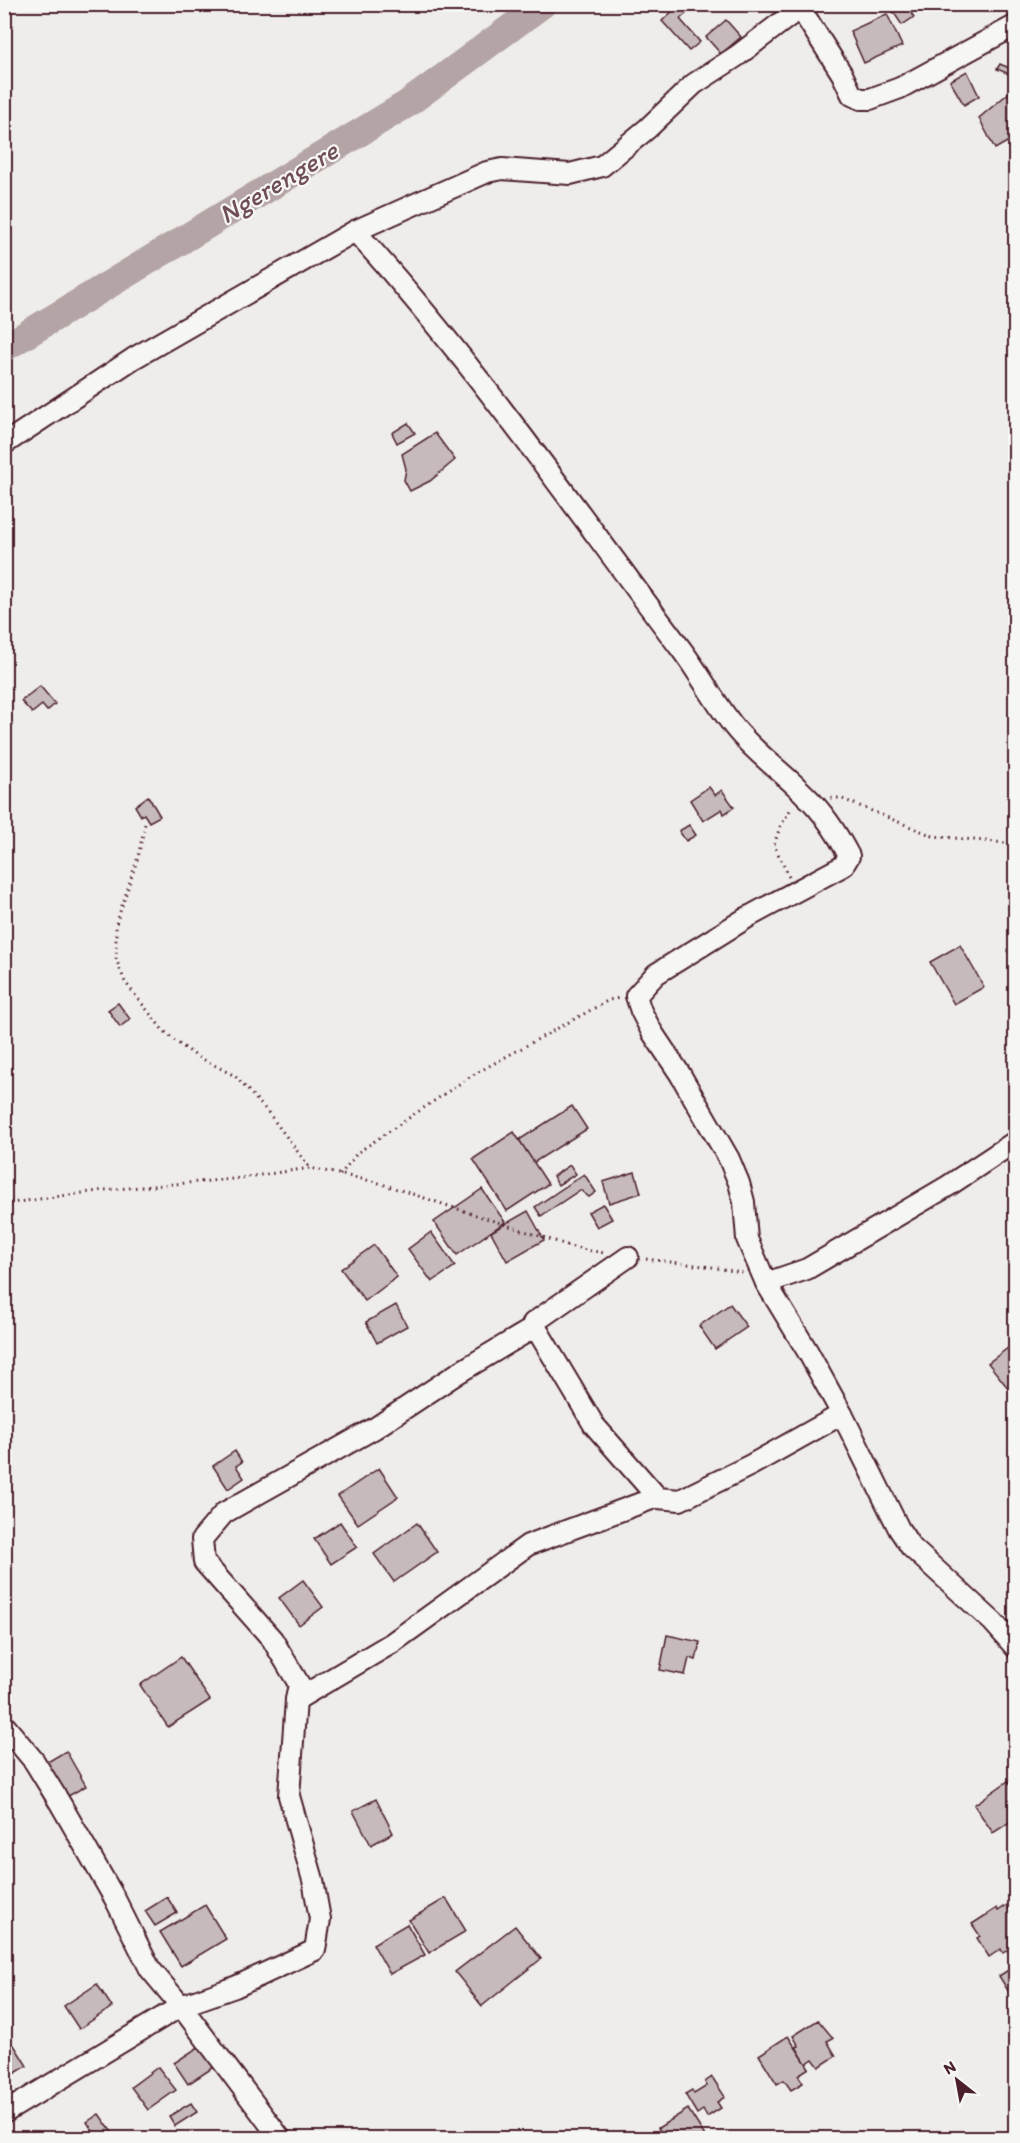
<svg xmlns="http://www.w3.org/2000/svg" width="1020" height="2143" viewBox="0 0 1020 2143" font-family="Itim,sans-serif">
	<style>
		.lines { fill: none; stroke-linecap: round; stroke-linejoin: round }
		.river { stroke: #b4a4a5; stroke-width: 28 }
		.building { fill: #c6babb; stroke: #4a1f2b; stroke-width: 1.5 }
		.minor-casing { stroke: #4a1f2b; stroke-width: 24 }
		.path { stroke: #4a1f2b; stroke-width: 3; stroke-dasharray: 1.5 4.5; stroke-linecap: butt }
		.minor { stroke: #f6f6f2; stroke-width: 20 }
		.labels { text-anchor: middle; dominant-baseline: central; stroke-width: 4.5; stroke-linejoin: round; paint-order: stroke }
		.water-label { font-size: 27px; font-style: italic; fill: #6f4e56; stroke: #f6f6f2 }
	</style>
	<rect width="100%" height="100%" fill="#efedea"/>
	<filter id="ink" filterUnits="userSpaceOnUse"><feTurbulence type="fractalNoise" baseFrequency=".0167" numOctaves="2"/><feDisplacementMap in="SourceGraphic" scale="12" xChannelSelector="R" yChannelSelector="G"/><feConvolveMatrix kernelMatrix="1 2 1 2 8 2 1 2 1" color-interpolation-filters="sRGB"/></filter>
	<g filter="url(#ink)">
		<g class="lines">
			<polyline class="river" points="4,348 407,104 543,4"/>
		</g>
		<g class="building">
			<polygon points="680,4 697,4 680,19 700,42 689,51 662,21"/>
			<polygon points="888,4 905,4 914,17 902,25"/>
			<polygon points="887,14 902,46 864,63 850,31"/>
			<polygon points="726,20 741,37 721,54 706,37"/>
			<polygon points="1000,64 1016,71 1016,74 1014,76 997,69"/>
			<polygon points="967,71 979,96 964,105 950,81"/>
			<polygon points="1011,91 1016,92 1016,137 995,149 979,118"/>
			<polygon points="408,423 415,433 397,443 392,433"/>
			<polygon points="435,433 455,460 430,481 410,491 404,480 406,469 402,454"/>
			<polygon points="40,686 55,704 47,711 42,705 32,713 21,701"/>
			<polygon points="709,787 715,795 722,790 734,807 724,814 722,809 703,821 690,800"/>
			<polygon points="148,796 160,816 149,822 144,814 141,816 135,806"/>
			<polygon points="689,825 696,835 686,841 679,831"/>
			<polygon points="960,945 984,987 954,1004 930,962"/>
			<polygon points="118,1003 130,1019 120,1027 108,1010"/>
			<polygon points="572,1106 587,1129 533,1163 519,1140"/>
			<polygon points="514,1132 548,1184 507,1211 473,1159"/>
			<polygon points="570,1165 576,1174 558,1185 553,1176"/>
			<polygon points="635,1172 641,1193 609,1203 603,1182"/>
			<polygon points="584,1174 596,1192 589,1197 580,1190 541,1216 535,1207"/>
			<polygon points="482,1189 505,1222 457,1255 434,1222"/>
			<polygon points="603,1204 612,1219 597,1227 588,1212"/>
			<polygon points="528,1211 544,1240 507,1261 491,1232"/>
			<polygon points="431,1232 455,1266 432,1282 408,1249"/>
			<polygon points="374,1245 397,1277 365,1301 341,1269"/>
			<polygon points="730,1304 747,1327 715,1349 699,1326"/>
			<polygon points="396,1305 407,1326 377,1343 366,1322"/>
			<polygon points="1016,1342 1016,1390 1012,1393 988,1363"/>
			<polygon points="235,1451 242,1462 236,1466 244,1478 228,1489 213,1466"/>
			<polygon points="379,1468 398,1497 358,1524 338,1496"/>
			<polygon points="340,1522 357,1547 331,1564 314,1539"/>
			<polygon points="417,1523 437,1552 394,1582 374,1554"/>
			<polygon points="303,1580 323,1607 299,1625 279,1598"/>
			<polygon points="667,1635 700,1642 696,1660 689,1658 685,1675 660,1670"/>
			<polygon points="181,1657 210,1700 168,1727 140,1685"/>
			<polygon points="66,1751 86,1786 49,1807 29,1773"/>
			<polygon points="1008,1781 1016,1792 1016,1818 993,1833 974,1805"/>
			<polygon points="376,1799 393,1833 371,1845 353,1811"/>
			<polygon points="167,1897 177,1913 155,1926 145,1911"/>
			<polygon points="446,1898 466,1931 429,1953 409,1920"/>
			<polygon points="205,1905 226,1939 181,1966 160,1932"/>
			<polygon points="1007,1905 1016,1918 1016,1938 1010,1942 1012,1947 1003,1953 1001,1949 989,1957 977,1938 980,1936 972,1924 997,1908 998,1911"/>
			<polygon points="407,1924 425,1955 390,1974 373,1944"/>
			<polygon points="515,1926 541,1959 482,2006 455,1972"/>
			<polygon points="1016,1965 1016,2001 1015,2002 999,1976"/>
			<polygon points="97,1984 112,2007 79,2029 64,2006"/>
			<polygon points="818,2020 833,2038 827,2041 836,2056 819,2067 813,2059 806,2064 809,2069 796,2047 799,2046 793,2036"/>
			<polygon points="788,2036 809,2068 798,2075 803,2083 791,2090 784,2080 777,2084 759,2055"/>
			<polygon points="203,2044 217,2065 188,2084 174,2063"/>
			<polygon points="14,2045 27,2066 4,2080 4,2051"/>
			<polygon points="158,2067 176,2090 148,2110 131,2087"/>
			<polygon points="712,2077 725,2097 717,2102 721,2108 707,2117 703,2110 697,2114 685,2094 692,2090 694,2094 707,2086 705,2082"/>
			<polygon points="191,2103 197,2112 175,2126 169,2116"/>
			<polygon points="688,2109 705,2136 702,2138 665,2138 658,2128"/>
			<polygon points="99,2114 116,2138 97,2138 87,2122"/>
		</g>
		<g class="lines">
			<defs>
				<g id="minor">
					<polyline points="800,8 842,74 852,95 861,99 870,99 900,88 1016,25"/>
					<path d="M355,231C473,361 575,509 681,649C700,674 715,703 735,728C756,754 784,773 807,797C824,813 838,835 849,856L843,866L748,917L703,945L656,974L636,996L641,1011L652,1032L680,1074L729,1159L739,1183L744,1202L747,1239L766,1283L808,1352L842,1414L899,1529L911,1547L993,1622L1016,1648"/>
					<polyline points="4,444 134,358 355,231 487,172 502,169 570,174 602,166 648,128 694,84 737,56 800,8 802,4"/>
					<polyline points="628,1257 533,1323 594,1425 658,1498 680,1500 751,1465 842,1414"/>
					<polyline points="766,1283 807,1269 948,1186 1016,1141"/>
					<polyline points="535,1327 458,1373 375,1428 224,1513 202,1539 204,1562 272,1639 299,1684 296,1700 392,1643 528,1545 657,1497"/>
					<polyline points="4,1725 34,1761 60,1803 115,1899 150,1969 181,2006 280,2138"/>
					<polyline points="4,2113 181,2006 235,1987 315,1950 320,1919 313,1880 289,1796 296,1700"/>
				</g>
			</defs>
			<use href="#minor" class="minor-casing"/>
			<g class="path">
				<polyline points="831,798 840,798 933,836 1016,844"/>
				<polyline points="145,824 138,857 116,924 116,959 125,982 162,1029 175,1041 195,1055 235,1076 267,1111 310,1168"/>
				<polyline points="789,877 774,845 780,827 792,807"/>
				<polyline points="340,1175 357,1153 471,1076 609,1000 620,998"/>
				<polyline points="4,1204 105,1190 233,1179 310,1168 376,1182 576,1248 604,1253"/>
				<polyline points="646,1259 712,1267 743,1273"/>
			</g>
			<use href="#minor" class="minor"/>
		</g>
	</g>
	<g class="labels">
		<g class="water-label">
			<text transform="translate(278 182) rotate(-31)">Ngerengere</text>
		</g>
	</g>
	<rect width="1020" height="2143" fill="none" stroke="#f6f6f2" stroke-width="24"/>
	<rect x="12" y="12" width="996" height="2119" fill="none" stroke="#4a1f2b" stroke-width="2" filter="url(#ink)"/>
	<g transform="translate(957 2080) rotate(329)" stroke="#f6f6f2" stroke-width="4.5" paint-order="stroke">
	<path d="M0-4.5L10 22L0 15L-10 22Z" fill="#4a1f2b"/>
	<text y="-9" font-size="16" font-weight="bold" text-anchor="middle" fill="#4a1f2b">N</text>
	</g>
</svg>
